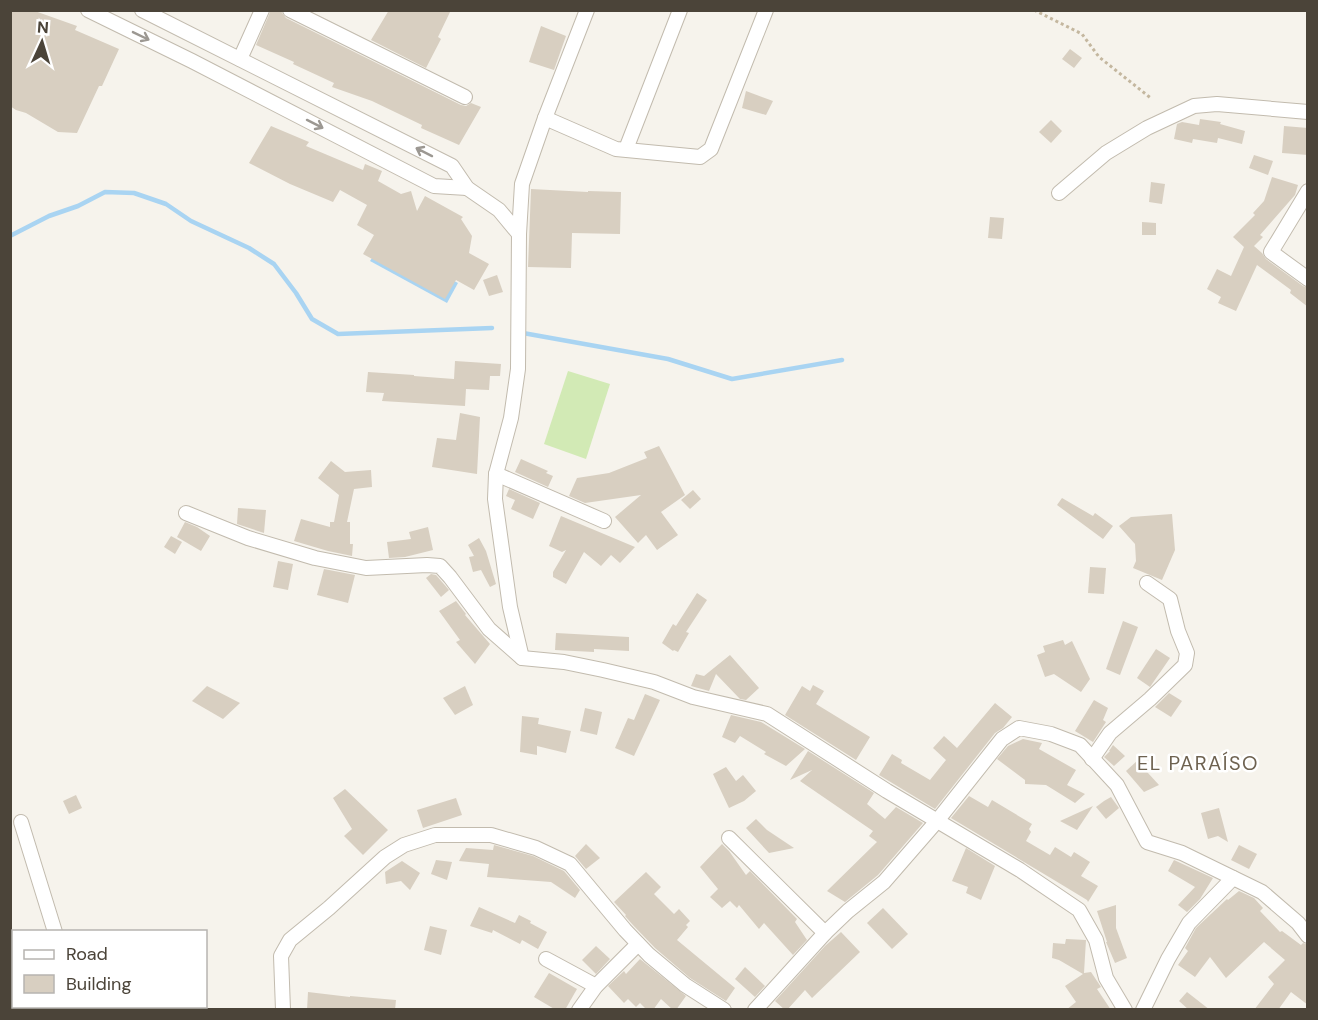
<svg xmlns="http://www.w3.org/2000/svg" width="1318" height="1020" viewBox="0 0 1318 1020" font-family="'DM Sans',sans-serif">
	<style>
		.green { fill: #d2eab5 }
		.water { fill: #a9d4f2 }
		.lines { fill: none; stroke-linecap: round; stroke-linejoin: round }
		.stream { stroke: #a9d4f2; stroke-width: 4.5 }
		.building { fill: #d8cfc1 }
		.street-casing { stroke: #c2bbae; stroke-width: 16 }
		.path { stroke: #c4b79f; stroke-width: 3; stroke-dasharray: 3 3; stroke-linecap: butt }
		.street { stroke: #fff; stroke-width: 14 }
		.oneway { stroke: #9c9892 }
		.labels { text-anchor: middle; dominant-baseline: central; stroke-width: 5; stroke-linejoin: round; paint-order: stroke }
		.neighbourhood-label { font-size: 20px; letter-spacing: 1.5px; fill: #6e6250; stroke: #fff }
	</style>
	<rect width="100%" height="100%" fill="#f6f3ec"/>
	<polygon class="green" points="568,371 610,384 586,459 544,444"/>
	<polygon class="water" points="382,243 458,283 447,303 370,261"/>
	<g class="lines">
		<g class="stream">
			<polyline points="10,236 49,216 78,206 105,192 134,193 166,204 191,221 249,248 274,264 296,293 312,319 338,334 492,328"/>
			<polyline points="523,333 668,359 732,379 842,360"/>
		</g>
	</g>
	<g class="building">
		<polygon points="10,10 32,10 77,26 75,30 119,49 102,86 99,86 77,133 58,132 26,113 16,110 10,106"/>
		<polygon points="271,10 280,10 286,18 461,105 466,106 471,103 481,107 459,145 421,128 422,125 372,101 332,87 334,83 293,64 294,62 256,45"/>
		<polygon points="389,10 451,10 438,37 441,39 426,68 371,40"/>
		<polygon points="541,26 566,36 554,70 529,62"/>
		<polygon points="1070,49 1082,58 1074,68 1062,59"/>
		<polygon points="746,91 773,101 766,115 742,108"/>
		<polygon points="1200,119 1221,122 1220,124 1245,131 1242,144 1218,138 1217,143 1193,139 1192,143 1174,139 1177,124 1182,122 1199,125"/>
		<polygon points="1051,120 1062,131 1051,143 1039,132"/>
		<polygon points="271,126 309,142 306,146 363,170 365,164 382,171 378,181 401,194 411,191 417,211 425,196 463,217 461,219 472,236 469,253 489,264 474,290 456,280 445,299 363,254 374,235 357,225 367,205 340,190 333,202 290,184 249,163"/>
		<polygon points="1284,126 1308,128 1308,155 1282,153"/>
		<polygon points="1254,155 1273,161 1268,175 1249,168"/>
		<polygon points="1272,177 1298,185 1295,195 1260,235 1263,237 1254,246 1262,253 1266,259 1303,286 1308,288 1308,307 1290,293 1291,290 1257,265 1236,311 1218,303 1221,297 1207,289 1217,269 1231,276 1244,247 1233,237 1255,215 1253,213 1264,201"/>
		<polygon points="1151,182 1165,184 1162,204 1149,202"/>
		<polygon points="531,189 588,192 588,191 621,192 620,234 572,233 571,268 528,267"/>
		<polygon points="990,217 1004,218 1002,239 988,238"/>
		<polygon points="1142,222 1156,223 1156,235 1142,235"/>
		<polygon points="497,275 503,292 489,296 483,280"/>
		<polygon points="455,361 501,364 500,376 490,376 489,390 466,389 465,406 382,401 384,393 366,392 368,372 414,375 414,376 454,379"/>
		<polygon points="460,413 480,417 477,474 432,467 437,438 456,440"/>
		<polygon points="659,446 685,495 661,512 678,535 657,550 646,535 638,543 615,517 641,495 585,503 569,496 577,478 609,473 647,458 644,452"/>
		<polygon points="521,459 548,471 546,473 553,476 548,487 515,472"/>
		<polygon points="331,461 345,472 371,470 372,487 354,489 347,522 350,522 350,544 353,544 352,556 328,551 294,541 301,519 330,527 330,522 334,522 339,495 318,478"/>
		<polygon points="509,489 540,503 533,519 511,509 515,500 506,496"/>
		<polygon points="693,490 701,499 690,509 681,500"/>
		<polygon points="1062,498 1093,516 1095,513 1113,526 1103,539 1057,505"/>
		<polygon points="238,508 266,510 264,533 237,524"/>
		<polygon points="1172,514 1175,550 1162,580 1133,568 1136,561 1135,544 1119,526 1131,517"/>
		<polygon points="561,516 635,547 620,563 611,555 601,566 584,552 566,584 553,577 553,572 566,550 562,552 549,546"/>
		<polygon points="185,522 197,527 210,536 201,551 177,537"/>
		<polygon points="428,527 433,550 405,557 389,558 387,542 411,539 409,532"/>
		<polygon points="171,536 182,542 175,554 164,547"/>
		<polygon points="479,538 486,551 496,584 490,587 481,570 473,572 469,557 474,556 468,545"/>
		<polygon points="278,561 293,564 288,590 273,587"/>
		<polygon points="1090,567 1106,568 1104,594 1088,593"/>
		<polygon points="324,569 355,575 348,603 317,595"/>
		<polygon points="431,574 436,575 449,590 441,597 426,578"/>
		<polygon points="697,593 707,600 686,632 689,633 678,652 674,650 673,651 662,643 673,624 676,626"/>
		<polygon points="456,601 466,614 465,615 490,644 475,664 456,642 460,640 439,611"/>
		<polygon points="1123,621 1138,627 1120,675 1106,669"/>
		<polygon points="556,633 629,637 629,651 594,649 594,652 555,650"/>
		<polygon points="1063,640 1065,645 1072,641 1090,679 1081,692 1054,674 1045,677 1037,655 1045,652 1043,646"/>
		<polygon points="1156,649 1170,658 1150,687 1137,678"/>
		<polygon points="730,655 759,688 746,700 740,699 716,674 709,691 691,686 696,674 704,676"/>
		<polygon points="813,685 824,691 816,704 870,737 856,760 785,715 802,686 810,691"/>
		<polygon points="207,686 240,703 223,719 192,701"/>
		<polygon points="465,686 473,705 455,715 443,698"/>
		<polygon points="1169,693 1182,701 1171,717 1155,707"/>
		<polygon points="645,694 660,700 634,756 615,748 628,718 634,720"/>
		<polygon points="1094,700 1108,708 1103,720 1106,722 1093,742 1075,731"/>
		<polygon points="995,703 1012,717 1003,728 995,733 935,809 879,775 892,754 902,760 901,763 930,780 946,760 933,748 944,736 957,748"/>
		<polygon points="585,708 602,712 597,735 580,731"/>
		<polygon points="731,715 761,722 805,749 786,766 764,754 766,752 740,736 735,743 722,737"/>
		<polygon points="522,716 539,718 538,724 571,731 566,753 537,746 537,755 520,752"/>
		<polygon points="1023,739 1042,743 1039,749 1076,770 1067,785 1085,794 1075,803 1046,785 1025,784 1025,780 997,759 1008,746"/>
		<polygon points="1113,745 1125,756 1114,766 1104,757 1110,751 1109,751"/>
		<polygon points="808,751 874,793 867,804 885,819 896,807 923,823 878,875 845,902 827,891 877,842 869,836 873,831 800,781 812,770 790,780"/>
		<polygon points="1137,761 1159,785 1144,792 1126,771"/>
		<polygon points="726,767 736,781 743,775 756,791 744,801 729,808 713,774"/>
		<polygon points="345,789 388,830 363,855 344,836 352,829 333,798"/>
		<polygon points="76,795 82,808 69,814 63,801"/>
		<polygon points="969,796 988,807 992,800 1032,824 1029,829 1031,832 1026,841 1050,855 1055,847 1071,857 1074,852 1090,862 1081,876 1098,886 1088,902 1087,900 1054,880 951,818"/>
		<polygon points="1111,797 1119,808 1106,819 1096,807 1104,801"/>
		<polygon points="456,798 462,815 423,828 417,810"/>
		<polygon points="1093,806 1077,830 1060,821"/>
		<polygon points="1219,808 1228,842 1218,836 1208,839 1201,813"/>
		<polygon points="756,819 767,830 794,848 769,853 746,828"/>
		<polygon points="586,844 600,858 586,869 575,856"/>
		<polygon points="722,844 729,851 746,875 750,871 797,919 795,922 807,940 793,955 764,923 759,929 739,905 737,908 730,901 722,908 710,897 718,889 700,867"/>
		<polygon points="494,845 533,856 564,871 580,890 575,898 551,882 487,877 489,864 459,861 466,848 493,850"/>
		<polygon points="1239,845 1257,854 1249,869 1231,860"/>
		<polygon points="966,848 995,866 981,900 966,893 968,887 952,881"/>
		<polygon points="436,860 452,862 447,880 431,874"/>
		<polygon points="1174,860 1213,878 1200,899 1187,912 1178,905 1195,887 1168,871"/>
		<polygon points="402,861 420,873 410,890 401,881 386,884 385,872"/>
		<polygon points="646,872 661,887 654,894 674,914 679,909 690,921 686,925 688,927 677,940 735,988 726,1001 690,978 655,948 632,924 625,916 626,915 614,902"/>
		<polygon points="1239,891 1254,898 1263,908 1260,911 1280,932 1282,931 1301,945 1303,943 1308,945 1308,1005 1291,992 1278,1010 1254,1010 1274,984 1268,977 1285,960 1264,942 1226,978 1210,957 1195,977 1178,965 1188,951 1185,948 1196,928 1227,899 1228,900"/>
		<polygon points="1116,905 1116,928 1127,958 1115,963 1106,942 1107,942 1097,911"/>
		<polygon points="479,907 515,923 519,915 531,921 530,923 547,932 538,949 522,940 520,944 493,930 492,933 470,926"/>
		<polygon points="883,908 908,934 892,949 867,923"/>
		<polygon points="430,926 447,930 441,955 424,950"/>
		<polygon points="841,932 860,952 812,998 805,990 787,1010 785,1010 775,1001 825,946"/>
		<polygon points="1066,939 1086,940 1084,973 1091,972 1101,987 1097,989 1111,1010 1066,1010 1076,1002 1065,986 1083,974 1059,960 1052,958 1053,943 1065,944"/>
		<polygon points="596,946 610,959 596,974 582,960"/>
		<polygon points="640,959 686,996 676,1010 673,1010 661,999 653,1010 647,1010 640,1003 636,1007 628,999 624,1003 608,986 624,971 626,974"/>
		<polygon points="745,967 765,986 755,997 735,979"/>
		<polygon points="549,973 577,989 565,1010 556,1010 534,997"/>
		<polygon points="308,992 350,997 350,996 396,1000 395,1010 307,1010"/>
		<polygon points="1187,992 1210,1010 1189,1010 1179,1001"/>
	</g>
	<g class="lines">
		<defs>
			<g id="street">
				<polyline points="88,10 192,61 434,186 467,188"/>
				<polyline points="142,10 452,166 467,188 499,210 519,234"/>
				<polyline points="290,10 465,97"/>
				<polyline points="240,59 262,10"/>
				<polyline points="545,118 616,149 700,157 711,149 766,10"/>
				<polyline points="626,149 680,10"/>
				<polyline points="1308,191 1271,252 1308,279"/>
				<polyline points="1059,193 1106,153 1147,128 1194,106 1217,104 1308,112"/>
				<polyline points="496,474 604,521"/>
				<polyline points="186,513 248,538 315,558 366,568 427,565 440,566 450,577 489,629 522,658 564,662 603,670 654,682 693,697 767,714 887,791 1020,870 1079,910 1096,940 1106,978 1125,1010"/>
				<polyline points="522,658 510,607 495,499 496,474 511,418 518,369 519,234 522,184 545,118 587,10"/>
				<polyline points="1092,759 1110,733 1150,699 1185,665 1187,653 1178,631 1170,599 1147,583"/>
				<polyline points="21,822 55,932"/>
				<polyline points="729,838 825,933"/>
				<polyline points="546,959 596,986"/>
				<polyline points="68,1006 68,1010"/>
				<polyline points="283,1010 281,956 290,940 329,908 385,857 404,845 435,835 491,835 536,848 570,864 625,930 649,955 685,985 724,1010"/>
				<polyline points="579,1010 596,986 638,944"/>
				<polyline points="755,1010 825,933 848,911 884,882 937,821 1002,739 1019,728 1051,734 1080,745 1117,785 1147,842 1182,853 1262,892 1298,923 1308,936"/>
				<polyline points="1143,1010 1168,959 1189,923 1233,878"/>
			</g>
		</defs>
		<use href="#street" class="street-casing"/>
		<polyline class="path" points="1034,10 1082,34 1099,57 1152,99"/>
		<use href="#street" class="street"/>
	</g>
	<defs><path id="oneway-shaft" d="M-6 0H5M1.5-3L5.5 0L1.5 3" fill="none" stroke-width="1.6" stroke-linecap="round" stroke-linejoin="round" transform="scale(1.5)"/></defs>
	<g class="oneway">
		<use href="#oneway-shaft" transform="translate(141 36) rotate(26)"/>
		<use href="#oneway-shaft" transform="translate(315 124) rotate(27)"/>
		<use href="#oneway-shaft" transform="translate(424 152) rotate(-153)"/>
	</g>
	<g class="labels">
		<g class="neighbourhood-label">
			<text x="1198" y="763">EL PARAÍSO</text>
		</g>
	</g>
	<rect width="1318" height="1020" fill="none" stroke="#4b4439" stroke-width="24"/>
	<rect x="12" y="930" width="195" height="78" fill="#ffffff" stroke="#b7b4b0" stroke-width="1.5"/>
	<rect x="24" y="950" width="30" height="9" fill="#ffffff" stroke="#b7b4b0" stroke-width="1.5"/>
	<text x="66" y="960" font-size="18" fill="#4b4439">Road</text>
	<rect x="24" y="975" width="30" height="18" fill="#d8cfc1" stroke="#b7b4b0" stroke-width="1.5"/>
	<text x="66" y="990" font-size="18" fill="#4b4439">Building</text>
	<g transform="translate(42 42) rotate(4)" stroke="#ffffff" stroke-width="4.5" paint-order="stroke">
	<path d="M0-4.5L10 22L0 15L-10 22Z" fill="#4b4439"/>
	<text y="-9" font-size="16" font-weight="bold" text-anchor="middle" fill="#4b4439">N</text>
	</g>
</svg>
